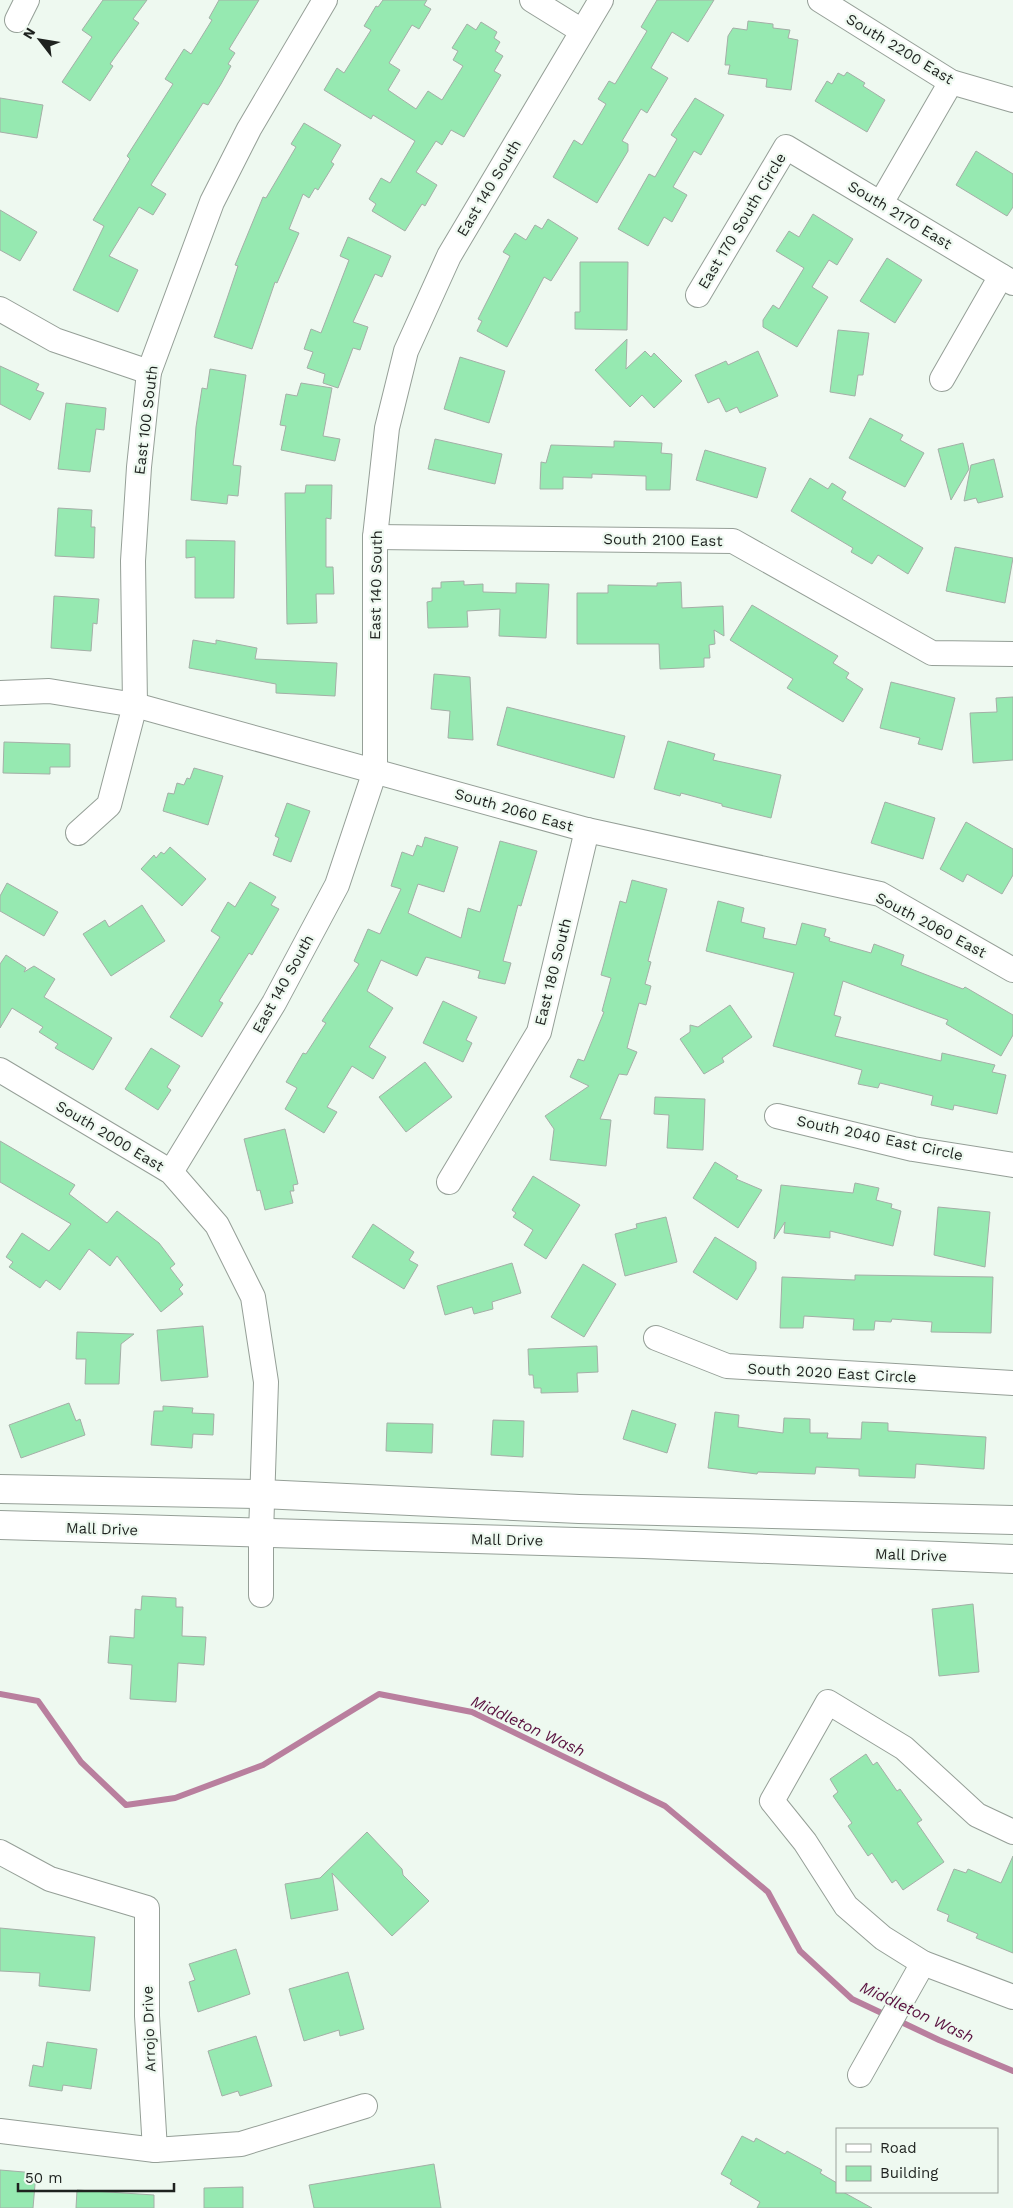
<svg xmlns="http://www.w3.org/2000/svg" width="1013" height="2208" viewBox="0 0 1013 2208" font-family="'Work Sans',sans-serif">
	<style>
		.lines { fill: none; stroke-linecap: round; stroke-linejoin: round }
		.stream { stroke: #b97f9e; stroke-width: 6 }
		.building { fill: #96e9b1; stroke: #a4afa7 }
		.minor-casing { stroke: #959f97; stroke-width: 26 }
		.major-casing { stroke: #959f97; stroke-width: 30 }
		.minor { stroke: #fff; stroke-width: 24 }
		.major { stroke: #fff; stroke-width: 28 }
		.labels { text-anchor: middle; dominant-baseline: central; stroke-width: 4.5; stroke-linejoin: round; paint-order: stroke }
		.street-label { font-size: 15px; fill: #1e221f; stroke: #eef9f0 }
		.water-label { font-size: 16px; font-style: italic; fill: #5a1240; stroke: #eef9f0 }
	</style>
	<rect width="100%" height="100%" fill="#eef9f0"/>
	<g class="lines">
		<g class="stream">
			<polyline points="0,1694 38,1701 81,1762 126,1805 175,1798 263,1765 379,1694 472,1712 665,1806 768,1892 800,1951 852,1999 888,2016"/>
			<polyline points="897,2020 939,2040 1013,2071"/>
		</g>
	</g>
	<g class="building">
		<polygon points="103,0 147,0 133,19 139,23 110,64 113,66 90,101 62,82 92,37 82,30"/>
		<polygon points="219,0 259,0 229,49 235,53 228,64 231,66 221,84 208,105 203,103 151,185 166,194 153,215 139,207 109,256 138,270 118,312 73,290 104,226 93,220 130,159 127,156 173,84 165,79 184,49 191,54 212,20 209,18"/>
		<polygon points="383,0 427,0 424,5 431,9 419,29 412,25 389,63 400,70 388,90 416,109 428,91 442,100 463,66 453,60 458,51 452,48 467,24 476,30 481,22 497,32 494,38 500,42 495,51 503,56 494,71 501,75 464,137 451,130 442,145 436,141 416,172 437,185 425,206 422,204 405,231 372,211 376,204 369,199 381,178 390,183 415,141 373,115 371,119 324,90 337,68 344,73 371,30 364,26 376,6 378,7"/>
		<polygon points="657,0 714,0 688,42 672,32 651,68 668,78 647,113 641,109 622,141 628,144 628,151 597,203 553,177 574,140 582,145 606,104 598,99 609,81 615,84 647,31 641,27"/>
		<polygon points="748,21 773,24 773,28 790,30 788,38 798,40 791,90 766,87 767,79 728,74 730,65 725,65 728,36 733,28 747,30"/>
		<polygon points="847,72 865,83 863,86 885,100 867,132 815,101 827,81 832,84 838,73 844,76"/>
		<polygon points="0,98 43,105 37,138 0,132"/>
		<polygon points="695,98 724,115 701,155 694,151 673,187 687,195 672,222 664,217 648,246 618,229 649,174 655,177 677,139 671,135"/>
		<polygon points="304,123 341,145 331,162 334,164 318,190 315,188 309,198 303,194 289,229 299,233 277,283 275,282 252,349 214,337 238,266 235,265 263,197 266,198 296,147 291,144"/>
		<polygon points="976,151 1013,174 1013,207 1007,216 956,185"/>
		<polygon points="0,210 37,232 20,261 0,250"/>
		<polygon points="813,214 853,239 837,265 829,260 812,287 828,297 797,347 763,327 763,320 773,305 779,309 804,268 776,251 789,231 799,237"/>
		<polygon points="548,219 578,238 551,281 544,277 507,347 477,331 482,321 478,319 510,256 503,252 515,233 526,240 535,225 542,229"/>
		<polygon points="348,237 391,256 382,277 375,274 353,322 368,327 360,350 353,348 338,388 323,383 325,374 307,368 313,352 304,349 311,329 321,333 349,260 340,256"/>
		<polygon points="887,258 922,280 895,323 860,301"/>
		<polygon points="580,262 628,262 627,330 575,329 575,312 580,312"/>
		<polygon points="838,330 869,333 863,375 858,375 855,396 830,392"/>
		<polygon points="627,339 626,369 645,351 651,357 654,353 682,381 654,408 642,395 630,407 595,370"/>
		<polygon points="758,351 778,396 740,413 737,407 726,412 719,398 708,403 695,375 726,361 728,365"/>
		<polygon points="460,357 505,371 489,423 444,409"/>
		<polygon points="0,366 39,384 36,390 44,393 30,420 0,404"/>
		<polygon points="210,369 246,375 233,465 241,466 238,496 228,495 227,504 191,500 196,427 202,388 207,389"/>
		<polygon points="301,383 332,388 323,436 340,439 335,461 281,450 286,426 280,425 286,394 297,396"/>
		<polygon points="66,403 106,408 104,430 96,429 90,472 58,469"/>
		<polygon points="870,418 903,435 900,440 924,453 905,487 849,458"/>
		<polygon points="435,439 502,454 495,484 428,469"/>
		<polygon points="614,441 662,443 661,453 672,454 670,490 646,490 646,476 592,474 592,478 563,477 563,489 540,489 541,462 546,463 551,445 614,447"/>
		<polygon points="963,443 969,469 951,500 938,449"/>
		<polygon points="705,450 766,468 757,498 696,480"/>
		<polygon points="994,459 1003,497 978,503 976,498 964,501 971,465"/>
		<polygon points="810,478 828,489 832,483 846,492 842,499 923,548 908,574 878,555 872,564 851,552 853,548 791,511"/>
		<polygon points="306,485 332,485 331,519 326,518 326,567 333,567 334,594 316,594 317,623 287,624 285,493 305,493"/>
		<polygon points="58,508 92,510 91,527 95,527 94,558 55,556"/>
		<polygon points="186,540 235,541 234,598 195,598 195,557 186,558"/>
		<polygon points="955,547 1013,558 1005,603 946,591"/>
		<polygon points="464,581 464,585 483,584 483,592 516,593 516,583 549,584 546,638 499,636 500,609 467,611 468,627 428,628 427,602 432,601 432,588 441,588 441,582"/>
		<polygon points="681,582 682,608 723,606 724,636 714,630 715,644 709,645 710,658 704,658 704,667 660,669 659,644 577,644 577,593 608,593 608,585 657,586 657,583"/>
		<polygon points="54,596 99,599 97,624 93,623 91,651 51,648"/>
		<polygon points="752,605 838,656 833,663 849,673 846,678 863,689 843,722 787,688 793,679 730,640"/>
		<polygon points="193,640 216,644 216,640 257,648 255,659 337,663 335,696 276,693 276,684 189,668"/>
		<polygon points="434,674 470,677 473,740 448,738 450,711 431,709"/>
		<polygon points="891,682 955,698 942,750 918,744 920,738 880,728"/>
		<polygon points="1013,697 1013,760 973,763 970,713 997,712 996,698"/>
		<polygon points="507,707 625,736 614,778 497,745"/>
		<polygon points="668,741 715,754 713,760 781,775 771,818 722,806 722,804 681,793 680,796 654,789"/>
		<polygon points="4,742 70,744 70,767 50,767 50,774 3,773"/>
		<polygon points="194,768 223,776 208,825 163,811 168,793 174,794 177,783 184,785 187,778 190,779"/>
		<polygon points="885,802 935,818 923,859 871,843"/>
		<polygon points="287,803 310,811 291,862 273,855 279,838 275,836"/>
		<polygon points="966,822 1013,849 1013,875 1002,894 967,874 963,882 940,869"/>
		<polygon points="425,837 458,847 444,892 418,884 408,913 461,938 468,908 480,912 500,841 537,851 521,906 518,905 503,961 511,963 505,984 478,978 480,971 426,957 417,976 381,960 367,991 393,1008 369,1047 386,1057 373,1079 352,1066 327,1107 337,1112 324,1133 285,1109 297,1088 286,1082 303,1053 306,1054 326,1023 322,1021 359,964 354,961 368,929 380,934 401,889 391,886 402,852 413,856 417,845 422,847"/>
		<polygon points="170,847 206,879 182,906 141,869 154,855 156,858 161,852 164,854"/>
		<polygon points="632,880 667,889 648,961 651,962 645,984 651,986 646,1005 639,1003 627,1048 637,1052 627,1075 619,1074 600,1119 611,1120 606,1166 550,1160 554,1129 545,1116 589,1086 570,1077 578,1059 584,1061 604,1012 602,1011 611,978 601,975 620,901 626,903"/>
		<polygon points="250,882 276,897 271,905 279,909 252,955 249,953 219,1001 223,1003 202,1037 170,1017 220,937 211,931 228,902 235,907"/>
		<polygon points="7,883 58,912 44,936 0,911 0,896"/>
		<polygon points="718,901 744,908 741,922 765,928 763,938 796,945 802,923 826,929 824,936 830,938 829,941 871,953 874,944 904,955 901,965 963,989 965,987 1013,1015 1013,1035 1001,1056 946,1024 948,1020 843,981 834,1015 841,1017 835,1036 941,1061 942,1053 995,1065 992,1072 1006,1075 997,1114 954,1105 953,1110 931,1105 933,1096 880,1083 878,1088 858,1084 862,1070 773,1046 794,973 706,951"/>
		<polygon points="142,905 165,941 111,976 83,934 105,920 109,927"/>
		<polygon points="6,955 26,968 24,972 34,966 55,979 44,997 112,1038 93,1070 55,1048 58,1044 39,1032 43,1027 12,1008 0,1028 0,964"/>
		<polygon points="443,1001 477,1017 466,1040 472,1043 463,1062 423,1043"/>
		<polygon points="730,1005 752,1037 722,1058 724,1062 704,1074 680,1039 690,1032 690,1025 698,1027"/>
		<polygon points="151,1048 180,1066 167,1087 171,1090 158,1110 125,1089"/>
		<polygon points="425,1062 452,1097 406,1132 379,1097"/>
		<polygon points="655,1097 705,1099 703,1150 667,1148 669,1115 654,1114"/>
		<polygon points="285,1129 298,1184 293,1185 294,1191 290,1191 293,1203 265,1210 260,1190 257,1191 244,1139"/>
		<polygon points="0,1141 75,1185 69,1194 107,1223 117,1211 159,1243 175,1264 170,1268 183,1285 179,1289 183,1294 161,1312 117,1256 110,1266 89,1249 60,1290 46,1280 40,1288 9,1267 13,1262 6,1257 22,1233 49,1251 71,1224 0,1182"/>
		<polygon points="715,1162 738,1176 736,1179 762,1190 738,1228 693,1198"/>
		<polygon points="533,1176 580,1205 546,1259 524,1245 533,1230 513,1217 516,1213 512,1210"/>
		<polygon points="855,1183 879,1188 876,1200 892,1204 891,1208 901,1211 893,1246 830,1231 830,1238 784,1233 785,1222 774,1239 781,1185 853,1193"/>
		<polygon points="938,1207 990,1212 985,1267 934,1255"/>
		<polygon points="666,1217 677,1262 625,1276 615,1234 637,1228 636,1224"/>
		<polygon points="373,1224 414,1252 409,1260 418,1265 404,1289 352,1257"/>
		<polygon points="715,1237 756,1262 756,1269 737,1300 693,1272"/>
		<polygon points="512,1263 521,1293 492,1302 493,1309 474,1314 472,1307 445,1315 437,1286"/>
		<polygon points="583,1264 616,1284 584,1337 551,1317"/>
		<polygon points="855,1275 993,1277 991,1333 931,1332 932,1322 892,1319 891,1322 875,1321 874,1330 853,1330 854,1319 804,1316 803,1328 780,1328 782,1277 855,1280"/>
		<polygon points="203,1326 208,1377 161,1381 157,1330"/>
		<polygon points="77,1332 134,1334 121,1344 119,1384 85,1384 86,1359 76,1359"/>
		<polygon points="597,1346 598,1372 577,1373 578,1392 541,1393 541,1388 534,1388 533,1375 529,1375 528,1349"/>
		<polygon points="69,1403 76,1421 80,1419 85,1435 21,1458 9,1425"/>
		<polygon points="163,1406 193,1408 192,1413 214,1414 213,1435 193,1434 192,1448 151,1445 154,1411 163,1411"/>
		<polygon points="632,1410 676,1424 667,1453 623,1439"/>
		<polygon points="715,1412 739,1415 738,1427 783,1433 784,1418 810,1419 810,1433 828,1433 827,1438 861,1439 862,1422 888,1423 888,1431 986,1437 984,1469 916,1464 915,1478 859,1476 859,1469 816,1467 815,1474 758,1472 757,1474 708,1468"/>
		<polygon points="493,1420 524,1421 523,1457 491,1455"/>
		<polygon points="387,1423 433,1424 432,1453 386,1451"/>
		<polygon points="142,1596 176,1598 176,1607 183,1607 182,1636 206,1637 204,1665 178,1663 176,1702 130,1699 132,1665 108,1663 110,1636 134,1638 135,1609 141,1610"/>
		<polygon points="973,1604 979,1672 939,1676 932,1609"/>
		<polygon points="866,1754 873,1765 877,1762 897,1791 900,1789 922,1820 917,1823 944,1862 903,1890 896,1880 892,1883 872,1853 868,1856 848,1826 852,1823 833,1796 838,1792 830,1779"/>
		<polygon points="367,1832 402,1869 403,1875 429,1901 392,1936 332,1873 338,1910 291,1919 285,1884 320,1878"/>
		<polygon points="1013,1856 1013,1953 976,1938 978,1934 947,1921 949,1915 937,1910 954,1869 966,1873 968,1869 1001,1883"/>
		<polygon points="0,1928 95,1937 90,1991 39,1986 40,1973 0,1971"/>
		<polygon points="236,1949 250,1994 198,2012 189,1982 195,1980 189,1964"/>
		<polygon points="348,1972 364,2029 340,2036 339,2030 304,2041 289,1989"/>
		<polygon points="256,2036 272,2086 240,2096 238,2091 222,2096 208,2051"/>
		<polygon points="47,2042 97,2049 91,2089 63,2085 62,2091 29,2086 33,2065 43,2067"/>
		<polygon points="742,2136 754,2142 756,2138 785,2154 787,2151 822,2170 820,2173 837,2183 837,2192 843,2192 872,2208 757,2208 760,2202 730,2184 732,2180 721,2174"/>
		<polygon points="434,2164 441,2208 314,2208 309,2185"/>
		<polygon points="0,2170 36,2173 33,2208 0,2208"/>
		<polygon points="243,2187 243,2208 204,2208 204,2188"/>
		<polygon points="77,2190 154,2195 154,2208 76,2208"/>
	</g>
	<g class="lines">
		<defs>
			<g id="minor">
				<polyline points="532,0 582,31"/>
				<polyline points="820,0 951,82 1013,100"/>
				<polyline points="17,20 27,0"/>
				<polyline points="881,203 951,82"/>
				<polyline points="698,295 786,147 1013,283"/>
				<polyline points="0,309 55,340 149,372"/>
				<polyline points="942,379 1001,276"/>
				<polyline points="375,537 733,541 932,653 1013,654"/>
				<polyline points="0,693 49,691 135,705 587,830 880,894 1013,970"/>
				<polyline points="78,833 109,805 135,705 133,561 139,467 149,372 212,202 249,129 325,0"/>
				<polyline points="0,1070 171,1172 217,1225 253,1297 266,1382 261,1534 261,1595"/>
				<polyline points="777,1116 913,1149 1013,1165"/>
				<polyline points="171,1172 274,1003 337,885 375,771 375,537 387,428 406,351 449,256 601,0"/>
				<polyline points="449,1182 539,1032 587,830"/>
				<polyline points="656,1338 727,1366 1013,1383"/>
				<polyline points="1013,1832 977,1815 904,1748 828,1702 772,1801 805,1842 846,1906 883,1938 923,1963 1013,1997"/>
				<polyline points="0,1852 50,1879 147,1908 147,2016 155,2150"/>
				<polyline points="860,2075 923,1963"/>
				<polyline points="0,2131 155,2150 241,2144 365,2106"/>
			</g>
			<g id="major">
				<polyline points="0,1489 262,1494 579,1509 1013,1520"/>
				<polyline points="0,1525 644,1544 1013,1559"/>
			</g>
		</defs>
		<use href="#minor" class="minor-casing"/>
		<use href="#major" class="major-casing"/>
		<use href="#minor" class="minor"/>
		<use href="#major" class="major"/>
	</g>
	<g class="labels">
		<g class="street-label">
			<text transform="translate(900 49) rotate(31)">South 2200 East</text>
			<text transform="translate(489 188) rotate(-59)">East 140 South</text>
			<text transform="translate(900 215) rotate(31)">South 2170 East</text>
			<text transform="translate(742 221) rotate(-59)">East 170 South Circle</text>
			<text transform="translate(146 420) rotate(-83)">East 100 South</text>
			<text transform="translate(663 540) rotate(1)">South 2100 East</text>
			<text transform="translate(376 585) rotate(-89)">East 140 South</text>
			<text transform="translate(514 810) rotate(16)">South 2060 East</text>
			<text transform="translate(931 925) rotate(28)">South 2060 East</text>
			<text transform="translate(553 972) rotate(-76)">East 180 South</text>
			<text transform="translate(283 984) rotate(-61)">East 140 South</text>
			<text transform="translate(110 1136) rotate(31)">South 2000 East</text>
			<text transform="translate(880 1138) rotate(12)">South 2040 East Circle</text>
			<text transform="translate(832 1373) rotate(3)">South 2020 East Circle</text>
			<text transform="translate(102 1529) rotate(2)">Mall Drive</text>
			<text transform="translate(507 1540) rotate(1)">Mall Drive</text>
			<text transform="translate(911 1555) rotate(2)">Mall Drive</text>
			<text transform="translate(149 2029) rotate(-92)">Arrojo Drive</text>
		</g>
		<g class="water-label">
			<text transform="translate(528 1726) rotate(25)">Middleton Wash</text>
			<text transform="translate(917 2012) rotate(25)">Middleton Wash</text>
		</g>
	</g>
	<rect x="836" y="2128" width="162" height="65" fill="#eef9f0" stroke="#9ba39c"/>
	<rect x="846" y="2144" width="25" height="8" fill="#ffffff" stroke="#9ba39c"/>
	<text x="880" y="2153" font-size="15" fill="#1e221f">Road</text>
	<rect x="846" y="2166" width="25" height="15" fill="#96e9b1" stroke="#9ba39c"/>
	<text x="880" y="2178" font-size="15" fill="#1e221f">Building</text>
	<g transform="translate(40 40) rotate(301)" stroke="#eef9f0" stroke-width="4" paint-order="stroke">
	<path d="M0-4L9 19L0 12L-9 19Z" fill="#1e221f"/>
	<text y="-8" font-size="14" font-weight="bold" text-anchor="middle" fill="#1e221f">N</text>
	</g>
	<path d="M18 2183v8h156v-8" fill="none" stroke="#1e221f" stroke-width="2.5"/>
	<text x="25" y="2183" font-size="15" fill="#1e221f" stroke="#eef9f0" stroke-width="4" paint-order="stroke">50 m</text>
</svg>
